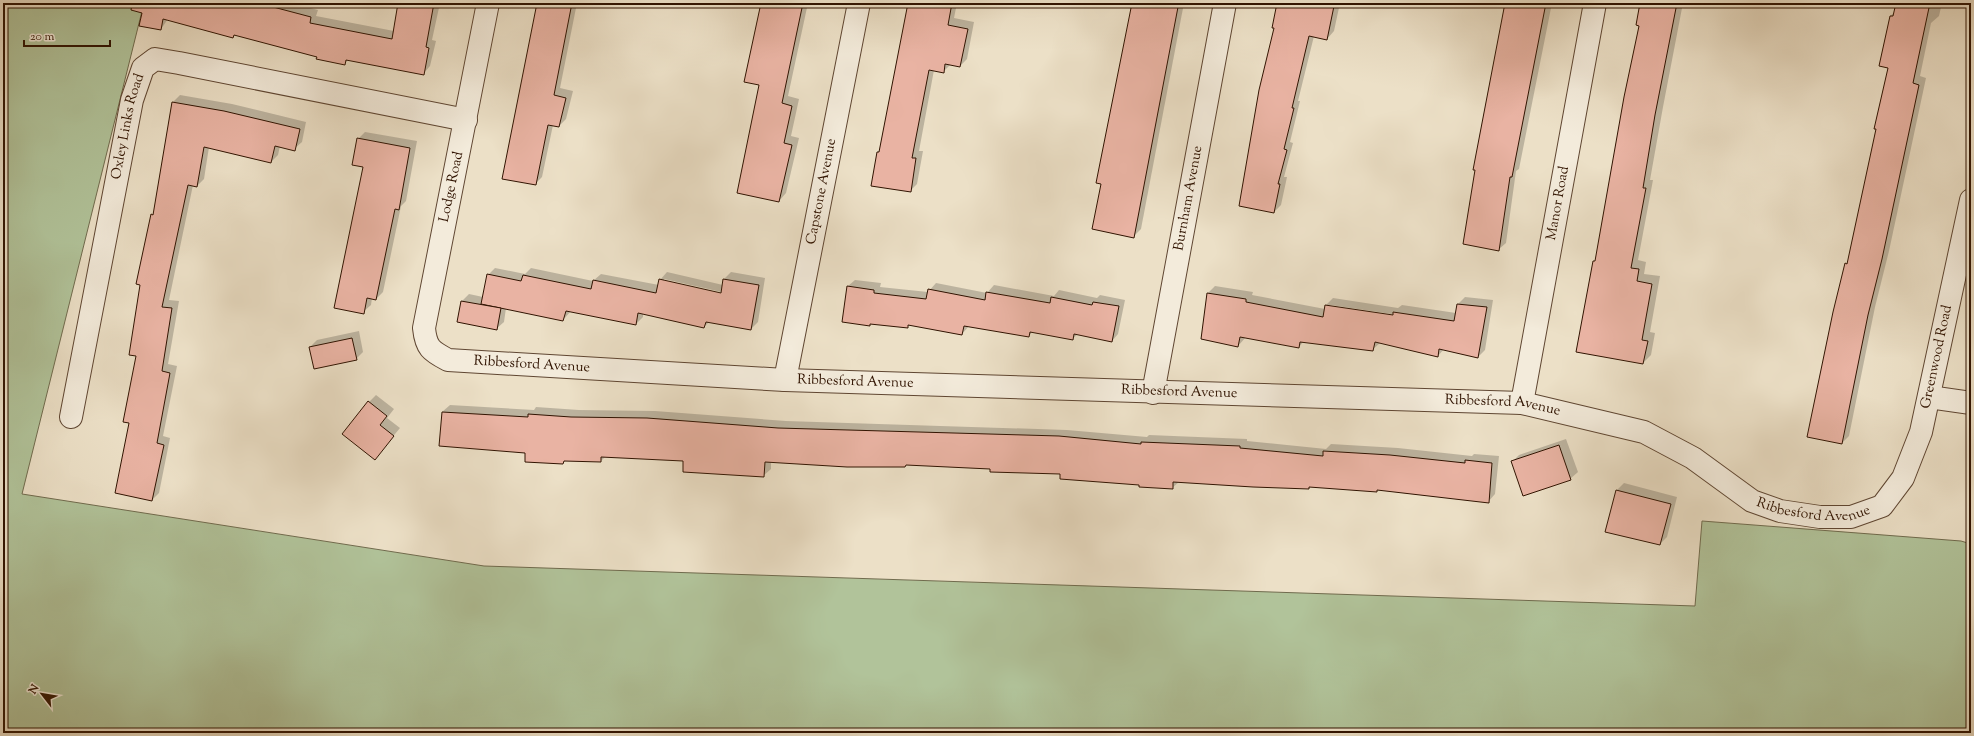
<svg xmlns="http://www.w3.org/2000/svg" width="1974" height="736" viewBox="0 0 1974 736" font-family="'Sorts Mill Goudy',serif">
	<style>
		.green { fill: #b1c39a; stroke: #706b4e }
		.shadow { fill: #0003; fill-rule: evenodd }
		.building { fill: #e9b3a3; stroke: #301301 }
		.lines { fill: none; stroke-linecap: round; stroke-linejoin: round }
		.street-casing { stroke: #5f4632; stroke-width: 24 }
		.street { stroke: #f3ebdb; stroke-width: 22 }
		.labels { text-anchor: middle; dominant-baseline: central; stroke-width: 3; stroke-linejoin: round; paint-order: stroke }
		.street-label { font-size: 14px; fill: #301301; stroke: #f3ebdb }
	</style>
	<rect width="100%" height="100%" fill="#ece0c7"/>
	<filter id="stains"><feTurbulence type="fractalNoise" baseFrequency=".005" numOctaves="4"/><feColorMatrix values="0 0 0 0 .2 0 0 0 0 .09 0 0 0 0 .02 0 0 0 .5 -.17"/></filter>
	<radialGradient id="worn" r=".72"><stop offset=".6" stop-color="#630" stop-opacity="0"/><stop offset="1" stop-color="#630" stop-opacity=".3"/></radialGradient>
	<polygon class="green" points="3,3 144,3 22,494 484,566 1695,606 1702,521 1961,541 1971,544 1971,733 3,733"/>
	<g class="shadow">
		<polygon points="145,3 292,3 318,10 316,16 394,31 399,3 440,3 432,40 436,41 430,66 423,74 349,59 344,64 235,35 232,37 168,19 161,29"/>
		<polygon points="537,3 577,3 560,88 573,91 566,119 559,126 553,125 542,177 535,184"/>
		<polygon points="762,3 808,3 788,96 799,99 791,136 799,138 786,193 779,201 760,85"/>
		<polygon points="909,3 957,3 954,18 974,22 967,59 960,66 951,64 943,72 934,70 919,151 923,151 917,184 910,191 878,152 881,149"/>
		<polygon points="1133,3 1184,3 1141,229 1134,236 1102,183"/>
		<polygon points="1278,3 1340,3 1334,31 1327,39 1314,36 1298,101 1300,101 1290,142 1293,143 1284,177 1287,177 1281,205 1274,212 1275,27"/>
		<polygon points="1506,3 1552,3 1519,169 1516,171 1506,243 1498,250"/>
		<polygon points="1642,3 1683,3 1663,107 1650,180 1653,180 1638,260 1646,262 1644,274 1660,276 1650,332 1655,333 1651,355 1643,363 1594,261 1597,259 1640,25"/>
		<polygon points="1897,3 1942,3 1939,16 1931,23 1920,76 1926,78 1889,251 1875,307 1849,436 1842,443 1846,264 1848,261 1877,129 1889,67 1890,16 1895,12"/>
		<polygon points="180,95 232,104 306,122 302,142 294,149 280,146 278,155 271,162 209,147 204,179 197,186 193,185 169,300 179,301 168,364 177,366 163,436 170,438 159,493 152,500 130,422 152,215 154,213 173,102"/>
		<polygon points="365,132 417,141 406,201 401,206 383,292 376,299 372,298 371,305 363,312 364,167 358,139"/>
		<path d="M495,268L525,274L531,268L593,281L601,274L659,285L660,280L667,272L723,285L724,279L731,272L765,278L758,322L751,329L709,322L704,327L643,313V317L636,324L571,311L563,320L506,308L504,322L496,329L458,321L462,301L469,294L483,297L488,275ZM664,279L726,293V295L664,281Z"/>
		<polygon points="855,280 881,283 880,287 928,292 936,283 987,293 994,285 1054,296 1059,290 1097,298 1100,295 1125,300 1118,334 1112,341 1078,334 1072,339 1033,331 1029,336 969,326 962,334 910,324 907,327 871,323 869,325 848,286"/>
		<path d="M1215,286L1253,292L1252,295L1325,309L1326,305L1333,298L1398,308L1402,305L1456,313L1458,304L1465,297L1493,300L1485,350L1478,357L1444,349L1438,356L1380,343L1372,350L1304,341L1299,347L1246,337L1238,346L1208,293ZM1330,305L1398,315V317L1330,307Z"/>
		<polygon points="359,331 363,352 356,359 310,347 317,340"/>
		<polygon points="376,395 394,409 387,418 400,428 375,458 369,402"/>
		<polygon points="450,405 534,410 536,407 579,410 655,411 786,421 1067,430 1147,437 1149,435 1247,439 1247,441 1326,449 1331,444 1398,448 1472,456 1474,454 1499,456 1495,494 1488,502 1378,489 1376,491 1311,486 1309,488 1179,482 1172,488 1061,473 907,464 905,466 771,462 771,469 763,476 684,460 605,457 601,461 566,460 563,463 526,453 442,412"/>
		<polygon points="1566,439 1578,472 1570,479 1512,462 1519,455"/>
		<polygon points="1624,483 1677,497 1667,537 1660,544 1616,491"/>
	</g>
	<g class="building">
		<polygon points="132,3 258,3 311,17 310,23 392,39 398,3 434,3 426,47 429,48 424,75 346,60 345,65 316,59 317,57 234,35 233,38 163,19 161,30 139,26 142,13 131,10"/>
		<polygon points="537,3 572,3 554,95 566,98 559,127 548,125 536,185 502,179"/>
		<polygon points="761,3 803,3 782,103 792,106 784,143 792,145 779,202 737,193 759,85 744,82"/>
		<polygon points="908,3 952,3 948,25 968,29 960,67 945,64 944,73 929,70 912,158 916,158 911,192 871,186 877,152 879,152"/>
		<polygon points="1132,3 1160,3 1178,7 1134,238 1092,229 1101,184 1096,183"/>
		<polygon points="1277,3 1321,3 1334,6 1327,40 1309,36 1292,108 1294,108 1284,149 1287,150 1278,184 1280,184 1274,213 1239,206 1259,90 1274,28 1272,28"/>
		<polygon points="1505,3 1546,3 1512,177 1510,177 1499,251 1463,244 1475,170 1473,170"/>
		<polygon points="1640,3 1677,3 1655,115 1643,188 1646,188 1631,268 1639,269 1637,281 1652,284 1642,340 1648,341 1643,364 1576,352 1593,261 1595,261 1624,97 1639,26 1636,25"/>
		<polygon points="1896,3 1930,3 1913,83 1919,85 1882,259 1868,315 1842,444 1807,437 1833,312 1845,263 1847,264 1876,129 1874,129 1888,68 1879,66 1890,16 1893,16"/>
		<polygon points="172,102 224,111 300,129 295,151 275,146 271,163 204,147 197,187 188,185 162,307 172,308 162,371 170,373 157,443 164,445 152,501 115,493 129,423 123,422 136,356 129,355 140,285 136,284 151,214 153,215"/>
		<polygon points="357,138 410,148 399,210 395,209 376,300 367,298 364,314 334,308 363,167 352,165"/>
		<polygon points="487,274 521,281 523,275 591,289 593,280 656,293 659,279 721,293 723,279 759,285 751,330 706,322 704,328 638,313 636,325 566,311 563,321 481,304"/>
		<polygon points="847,286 874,290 874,293 926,299 928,289 985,300 986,292 1050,303 1051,297 1092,305 1093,302 1119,306 1112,342 1074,334 1073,340 1030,332 1029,337 964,326 962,335 908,325 908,328 870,324 870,326 842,322"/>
		<polygon points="1207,293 1246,299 1246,302 1323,317 1325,305 1393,315 1393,312 1454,321 1457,304 1487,307 1478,358 1439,349 1438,357 1375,342 1373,351 1300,342 1299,348 1240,337 1238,347 1201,339"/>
		<polygon points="461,301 501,308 497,330 457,322"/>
		<polygon points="352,338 357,360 314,369 309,347"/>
		<polygon points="368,401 387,416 380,425 394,436 375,460 342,434"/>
		<polygon points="442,412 528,417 528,414 571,417 647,418 778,428 1059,436 1141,444 1141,442 1240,446 1240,448 1323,456 1323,451 1390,455 1465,463 1465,460 1492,463 1489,503 1377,490 1377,492 1309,487 1309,489 1253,487 1173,482 1173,489 1139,487 1139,485 1060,479 1060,474 990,472 990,469 906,465 905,467 847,467 765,462 764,477 683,472 683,461 601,457 601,462 564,461 563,464 525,462 525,453 439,446"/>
		<polygon points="1559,445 1571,480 1523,496 1511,461"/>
		<polygon points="1616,490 1671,504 1660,545 1605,532"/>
	</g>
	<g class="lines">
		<defs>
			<g id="street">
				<path id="s1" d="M488,3L424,328C426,348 431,351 448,360L785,380L1522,403L1644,432L1693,458L1752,501L1780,511L1820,517H1851L1882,506L1903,478L1921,432L1971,200"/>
				<path id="s2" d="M785,380L859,3"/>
				<path id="s3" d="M1153,393L1225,3"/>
				<polyline points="1929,397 1971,403"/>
				<path id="s4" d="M1522,403L1595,3"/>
				<path id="s5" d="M71,417L132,100L143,68L155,59L179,63L466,120"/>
			</g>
		</defs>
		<use href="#street" class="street-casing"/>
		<use href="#street" class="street"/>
	</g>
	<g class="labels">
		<g class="street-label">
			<text stroke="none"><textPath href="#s5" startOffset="296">Oxley Links Road</textPath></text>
			<text transform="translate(452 187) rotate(-78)">Lodge Road</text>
			<text stroke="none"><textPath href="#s2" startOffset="192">Capstone Avenue</textPath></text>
			<text stroke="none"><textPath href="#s3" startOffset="198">Burnham Avenue</textPath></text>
			<text stroke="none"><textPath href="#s4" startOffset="203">Manor Road</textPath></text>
			<text stroke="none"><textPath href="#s1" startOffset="1998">Greenwood Road</textPath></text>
			<text stroke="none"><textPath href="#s1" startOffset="458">Ribbesford Avenue</textPath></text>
			<text stroke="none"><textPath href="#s1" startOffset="782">Ribbesford Avenue</textPath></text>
			<text stroke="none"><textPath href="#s1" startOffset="1106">Ribbesford Avenue</textPath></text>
			<text stroke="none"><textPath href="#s1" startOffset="1430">Ribbesford Avenue</textPath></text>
			<text stroke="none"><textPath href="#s1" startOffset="1766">Ribbesford Avenue</textPath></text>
		</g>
	</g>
	<rect width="1974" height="736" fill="none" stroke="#ece0c7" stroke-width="16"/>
	<rect x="4" y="4" width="1966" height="728" fill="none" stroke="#301301" stroke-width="2"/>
	<rect x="8" y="8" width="1958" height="720" fill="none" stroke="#301301"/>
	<g transform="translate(42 694) rotate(301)" stroke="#f3ebdb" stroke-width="3" paint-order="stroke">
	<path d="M0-3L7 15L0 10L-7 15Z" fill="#301301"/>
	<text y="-6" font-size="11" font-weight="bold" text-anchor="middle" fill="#301301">N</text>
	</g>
	<path d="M24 40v6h86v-6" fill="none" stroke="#301301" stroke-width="2"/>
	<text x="30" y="40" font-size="12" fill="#301301" stroke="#f3ebdb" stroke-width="3" paint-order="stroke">20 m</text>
	<rect width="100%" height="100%" filter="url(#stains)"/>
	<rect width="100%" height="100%" fill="url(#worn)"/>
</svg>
